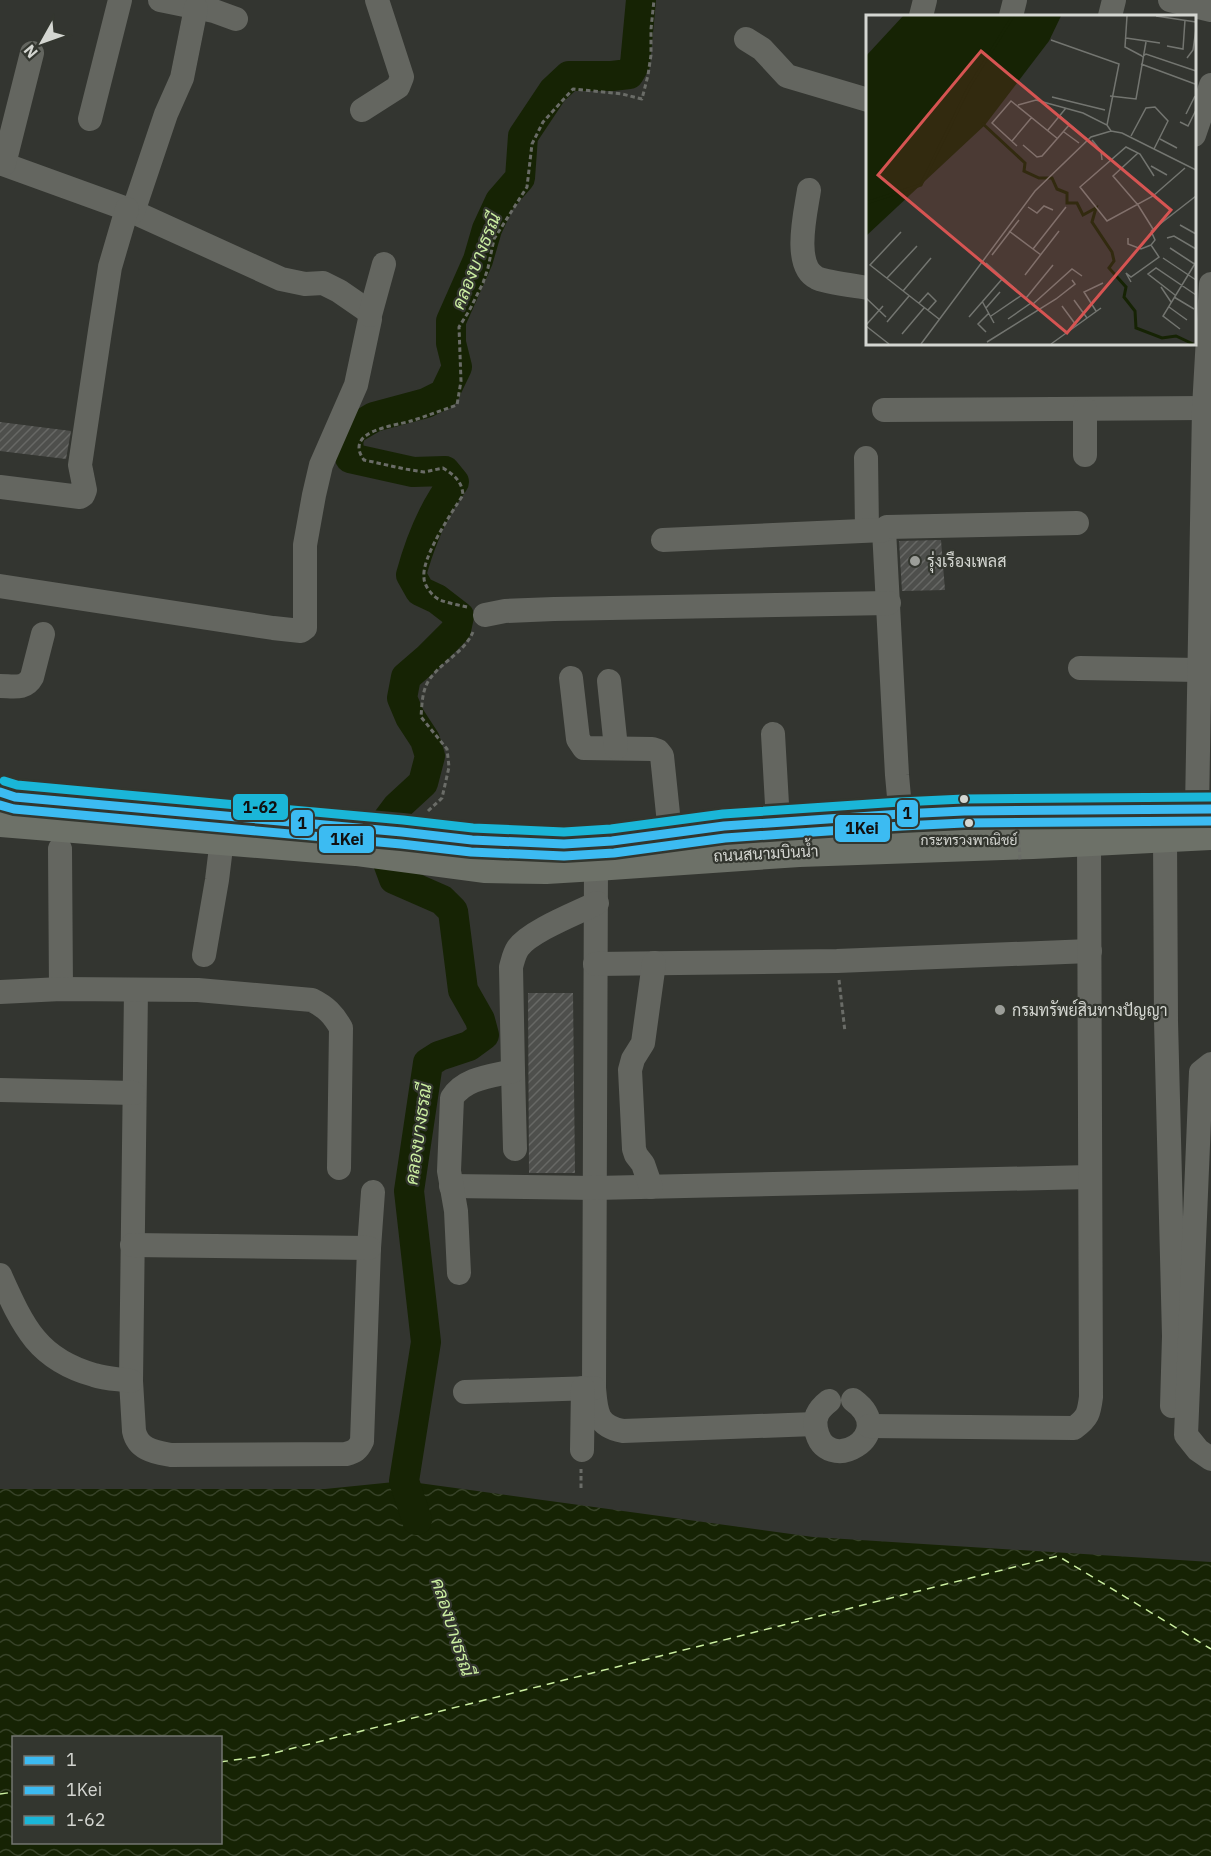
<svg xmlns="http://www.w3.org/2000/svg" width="1211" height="1856" viewBox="0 0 1211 1856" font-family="'IBM Plex Sans',Sarabun,sans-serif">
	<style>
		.water { fill: url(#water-waves); fill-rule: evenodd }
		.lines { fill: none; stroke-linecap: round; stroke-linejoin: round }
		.river { stroke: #162304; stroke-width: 30 }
		.ferry { stroke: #cbeea1; stroke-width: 1.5; stroke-dasharray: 8 6; stroke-linecap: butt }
		.building { fill: url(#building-hatch) }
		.path { stroke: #6a6c67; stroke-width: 3; stroke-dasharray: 4.5 3; stroke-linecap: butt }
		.minor { stroke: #646660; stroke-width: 24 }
		.major { stroke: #6d7168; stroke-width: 32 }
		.path-bridge { stroke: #6a6c67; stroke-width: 3; stroke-dasharray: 4.5 3; stroke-linecap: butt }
		.bus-1-casing { stroke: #33362f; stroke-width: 14 }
		.bus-2-casing { stroke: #33362f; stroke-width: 14 }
		.bus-3-casing { stroke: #33362f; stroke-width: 14 }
		.bus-1 { stroke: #3cbbf2; stroke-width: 9 }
		.bus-2 { stroke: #3cbbf2; stroke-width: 9 }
		.bus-3 { stroke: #1ab6d8; stroke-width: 9 }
		.poi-dot { fill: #9c9e99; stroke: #33362f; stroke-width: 2 }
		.bus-dot { fill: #d4d6d1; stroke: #33362f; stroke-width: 2 }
		.labels { text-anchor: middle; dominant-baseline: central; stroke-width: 4.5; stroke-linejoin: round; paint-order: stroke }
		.bus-label { font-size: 14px; fill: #d4d6d1; stroke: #33362f }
		.poi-label { font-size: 16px; fill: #d4d6d1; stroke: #33362f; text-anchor: start }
		.street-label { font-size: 16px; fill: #d4d6d1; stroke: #33362f }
		.water-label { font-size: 18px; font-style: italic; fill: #cbeea1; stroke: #33362f }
		.inset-river { fill: none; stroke: #162304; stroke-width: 3 }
		.inset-road { fill: none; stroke: #737570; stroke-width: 1.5 }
		.view { fill: #d65452; fill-opacity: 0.15; stroke: #d65452; stroke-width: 3 }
		.inset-edge { fill: none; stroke: #d4d6d1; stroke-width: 3 }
		.line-badge { stroke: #33362f; stroke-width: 2 }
		.pale-badge-label { font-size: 16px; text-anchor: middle; font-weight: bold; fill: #111 }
	</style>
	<defs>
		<pattern id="water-waves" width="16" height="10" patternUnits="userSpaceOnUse" patternTransform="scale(1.5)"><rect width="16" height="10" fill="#162304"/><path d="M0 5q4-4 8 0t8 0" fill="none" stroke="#374228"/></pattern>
		<pattern id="building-hatch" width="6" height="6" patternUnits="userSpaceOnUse" patternTransform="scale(1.5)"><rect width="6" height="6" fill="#4e4f4c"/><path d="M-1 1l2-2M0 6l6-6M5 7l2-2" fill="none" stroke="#676865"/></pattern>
	</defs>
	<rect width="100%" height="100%" fill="#333530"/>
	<path class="water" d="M404,1481L813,1537L1211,1562V1856H0V1489H325ZM14,1738H220V1842H14Z"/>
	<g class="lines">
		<path class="river" d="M417,1520L404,1481L426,1342L409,1191L428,1063L439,1056L469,1046L484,1035L480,1020L463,990L453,911L442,900L394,879L387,860L385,836L388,819L397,807L423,783L430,756L425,740L410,717L402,698L406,677L428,658L456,630L459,616L437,599L420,591L411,575C420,542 433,509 454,482L445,471L413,472L350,458L348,441L352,430L374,417L426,403L444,394L457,367L451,343V321L478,260L487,229L500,201L520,178L523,136L553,91L569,76H612L629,74L635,64L641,0"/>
		<g class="ferry">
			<polyline points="220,1762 262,1756 1058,1556 1211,1649"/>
			<polyline points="0,1794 14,1792"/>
		</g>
	</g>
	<g class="building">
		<polygon points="0,422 71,431 66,459 0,451"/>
		<polygon points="941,540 945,590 902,591 899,541"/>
		<polygon points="528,993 573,993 575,1173 529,1173"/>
	</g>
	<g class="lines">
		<g class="path">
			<path d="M467,607C458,605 448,603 440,600C433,597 424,586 424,578C421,558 452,512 463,495C462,481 454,475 443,468L424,472L405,469L364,460C343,431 394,426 411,421C427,416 442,410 457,405L461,381L459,327L469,311L483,283L488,268L494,239L527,187L532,144L543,122L573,89L622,94L642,99L648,75L651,55V29L654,0"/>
			<path d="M428,811L442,798L449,767L447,749L421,717C422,704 422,691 429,680C442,661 463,654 473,632"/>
			<polyline points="839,980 845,1032"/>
			<polyline points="581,1488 581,1469"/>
		</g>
		<g class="minor">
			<polyline points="160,0 214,11 236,19"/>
			<polyline points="1170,0 1211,10"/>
			<polyline points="921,16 925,0"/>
			<polyline points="1011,16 1015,0"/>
			<polyline points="1110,16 1114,0"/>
			<polyline points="746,39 762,49 787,76 868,100"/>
			<polyline points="362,110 398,87 402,77 377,0"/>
			<polyline points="90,119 120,0"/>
			<polyline points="1194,135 1211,85"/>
			<polyline points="0,163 127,209 281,279 305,284 323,283 339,291 368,311 370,319 356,385 321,465 314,495 305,545 305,628 301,631 273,628 0,586"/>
			<polyline points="4,164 32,53"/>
			<path d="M809,190C806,211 792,266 817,278C824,282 857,286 868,288"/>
			<polyline points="133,212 166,114 182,78 196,8"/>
			<polyline points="370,315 384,264"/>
			<polyline points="884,410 1204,408"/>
			<polyline points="1085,455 1085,409"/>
			<polyline points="866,458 867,529"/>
			<polyline points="0,487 80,497 83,495 85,490 80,465 100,331 110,267 127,209"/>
			<polyline points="884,530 897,775 902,830"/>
			<polyline points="663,540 884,530 887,527 1077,523"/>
			<polyline points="485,615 505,611 554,609 889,603"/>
			<polyline points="1080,668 1199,670"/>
			<polyline points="571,678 578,739 584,748 652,749 658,751 662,756 670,833"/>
			<polyline points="609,681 616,748"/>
			<path d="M0,686C13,686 25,690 32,677L43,634"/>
			<polyline points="773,734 778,822"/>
			<polyline points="1197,809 1204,408 1211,284"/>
			<polyline points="1165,836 1166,1021 1174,1336 1172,1406"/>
			<polyline points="60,849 61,989"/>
			<path d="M596,865L594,1388C596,1411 596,1426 623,1431L815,1424"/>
			<polyline points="204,955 217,880 222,839"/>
			<polyline points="595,964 837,961 1090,951"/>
			<path d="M136,990L131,1381L134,1431C138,1450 155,1452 171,1455L346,1454C354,1452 358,1450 362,1441L369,1248L373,1192"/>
			<path d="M0,992L61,989L198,990L312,1000C326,1007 333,1014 341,1028L339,1168"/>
			<polyline points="1211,1064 1201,1072 1186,1435 1198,1450 1211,1459"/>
			<polyline points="513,1071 515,1149"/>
			<polyline points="0,1090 134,1093"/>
			<polyline points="451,1186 595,1188 1090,1177"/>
			<polyline points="651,1187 643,1164 636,1155 634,1149 630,1070 633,1059 643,1043 654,963"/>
			<polyline points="132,1245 369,1248"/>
			<path d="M459,1273L456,1211L449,1171L452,1098C464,1078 492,1076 513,1071L511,967C513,960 514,954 518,948C530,931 577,913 597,903"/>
			<path d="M0,1275C23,1326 37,1359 94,1375C106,1379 119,1379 131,1381"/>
			<polyline points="465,1392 594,1388"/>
			<path d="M829,1401C820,1408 813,1416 816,1429C825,1478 901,1435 853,1400"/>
			<path d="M869,1426L1074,1428C1088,1418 1089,1413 1091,1397L1089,840"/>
			<polyline points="582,1450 583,1388"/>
		</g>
		<g class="major">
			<polyline points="0,792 15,797 402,832 472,840 517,843 564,844 612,841 724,826 901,814 964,811 1211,809"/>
			<polyline points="0,821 356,850 484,867 546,868 596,865 799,851 1033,843 1211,834"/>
		</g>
		<polyline class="path-bridge" points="1017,795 1020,862"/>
		<defs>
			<polyline id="bus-1" points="0,792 15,797 402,832 472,840 564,844 612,841 724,826 901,814 964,811 1211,809"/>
			<polyline id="bus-2" points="0,805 14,809 401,844 471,852 564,856 614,853 725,838 902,826 964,823 1211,821"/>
			<polyline id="bus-3" points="4,781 17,785 403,820 473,828 564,832 611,829 723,814 900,802 964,799 1211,797"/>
		</defs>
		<use href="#bus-1" class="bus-1-casing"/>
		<use href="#bus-2" class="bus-2-casing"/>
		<use href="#bus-3" class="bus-3-casing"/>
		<use href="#bus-1" class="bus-1"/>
		<use href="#bus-2" class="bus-2"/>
		<use href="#bus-3" class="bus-3"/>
	</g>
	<g class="poi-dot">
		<circle cx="915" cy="561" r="6"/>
		<circle cx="1000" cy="1010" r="6"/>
	</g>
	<g class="bus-dot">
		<circle cx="964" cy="799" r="5"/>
		<circle cx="969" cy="823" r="5"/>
	</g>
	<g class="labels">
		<g class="bus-label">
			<text x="969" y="840">กระทรวงพาณิชย์</text>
		</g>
		<g class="poi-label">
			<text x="927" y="561">รุ่งเรืองเพลส</text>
			<text x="1012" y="1010">กรมทรัพย์สินทางปัญญา</text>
		</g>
		<g class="street-label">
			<text transform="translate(766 853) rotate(-3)">ถนนสนามบินน้ำ</text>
		</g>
		<g class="water-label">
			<text transform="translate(476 261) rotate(-68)">คลองบางธรณี</text>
			<text transform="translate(418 1134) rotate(-82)">คลองบางธรณี</text>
			<text transform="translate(453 1627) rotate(72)">คลองบางธรณี</text>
		</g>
	</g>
	<g transform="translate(866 15)">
		<rect width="330" height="330" fill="#333530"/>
		<path d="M37,1H195L183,26L119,110L0,221V41Z" fill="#162304"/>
		<path class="inset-river" d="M116,108L159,148L158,156L173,163H186L191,174L201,178V188H211L217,200L230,193L226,207L246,237L248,246L243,253L260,272L258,282L269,296L270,313L296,323L310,321L327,329M0,188L55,170L103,72L147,1"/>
		<path class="inset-road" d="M261,1L259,32L276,41M290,1L330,7M260,23L294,28M185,25L253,49L241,110M301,31L317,34L319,5M276,42L280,39L330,56M321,43L327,35L330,14M275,49L329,69M244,81L270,84L280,27M186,82L239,95M152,90L170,85L217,98L241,110L245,116M320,99L329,81M194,101L221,124M314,107L322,111L330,95M182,115L200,93M198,117L213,128M265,121L280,93L289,92L302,106L288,134M294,124L311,133M226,125L235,136L236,145M146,126L166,102M157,130L171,142L176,141L204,109M151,131L126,108L145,86L192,124M272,138L247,161L272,190M285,151L301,160M288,161L274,139L260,132L214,172L241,206L287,181L319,153M272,190L287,214M162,192L171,198L178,191L187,195M314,210L330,219M143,216L175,240M285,216L330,181M35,217L4,250L73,304M262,223V229L275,234L285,230M301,223L308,221L330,234M304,233L330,250M167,234L200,192M126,240L153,205M297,243L330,265M120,248L172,294M159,260L193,216M21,263L51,231M265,267L260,258L265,262L293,242L285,230L289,225L285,216M295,272L305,287M37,276L65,243M309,280L282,259L290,253L330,280M308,282L328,294M0,283L20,302M160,283L187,250M208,285L221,303M116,286L128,308M53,288L62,278L70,286L62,295M167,289L206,254L216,261M196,291L210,310M303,292L321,305M120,293L134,277M230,296L218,277L237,268M125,301L156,280M103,302L137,263M142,304L165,288M21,307L43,281M0,310L17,291M0,311L23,329M314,314L297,301L330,247M120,317L112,309L123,298M36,319L58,293M121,327L190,284L209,269L206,265M55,329L169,176L225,122L245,116L256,118L330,155M185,329L235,293"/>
		<path class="view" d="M115,36L305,195L201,318L12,160Z"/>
		<rect width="330" height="330" class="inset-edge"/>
	</g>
	<g class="line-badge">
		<rect x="232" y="793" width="57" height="28" rx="6" fill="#1ab6d8"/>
		<rect x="896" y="799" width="23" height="29" rx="6" fill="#3cbbf2"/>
		<rect x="290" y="809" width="24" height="28" rx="6" fill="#3cbbf2"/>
		<rect x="834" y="814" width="57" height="29" rx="6" fill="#3cbbf2"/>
		<rect x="318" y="825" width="57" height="29" rx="6" fill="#3cbbf2"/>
	</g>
	<g class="pale-badge-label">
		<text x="260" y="813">1-62</text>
		<text x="907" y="819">1</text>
		<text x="302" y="829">1</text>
		<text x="862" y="834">1Kei</text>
		<text x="347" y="845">1Kei</text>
	</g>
	<rect x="12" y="1736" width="210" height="108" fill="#33362f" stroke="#737670" stroke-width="1.5"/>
	<rect x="24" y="1756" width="30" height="9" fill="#3cbbf2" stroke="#737670" stroke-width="1.5"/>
	<text x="66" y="1766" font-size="18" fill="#d4d6d1">1</text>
	<rect x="24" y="1786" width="30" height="9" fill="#3cbbf2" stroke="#737670" stroke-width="1.5"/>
	<text x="66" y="1796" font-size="18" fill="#d4d6d1">1Kei</text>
	<rect x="24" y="1816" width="30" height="9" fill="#1ab6d8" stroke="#737670" stroke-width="1.5"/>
	<text x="66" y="1826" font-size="18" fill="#d4d6d1">1-62</text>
	<g transform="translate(42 42) rotate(230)" stroke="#33362f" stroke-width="4.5" paint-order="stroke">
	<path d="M0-4.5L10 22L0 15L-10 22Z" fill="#d4d6d1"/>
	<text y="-9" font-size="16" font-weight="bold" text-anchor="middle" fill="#d4d6d1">N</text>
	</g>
</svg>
